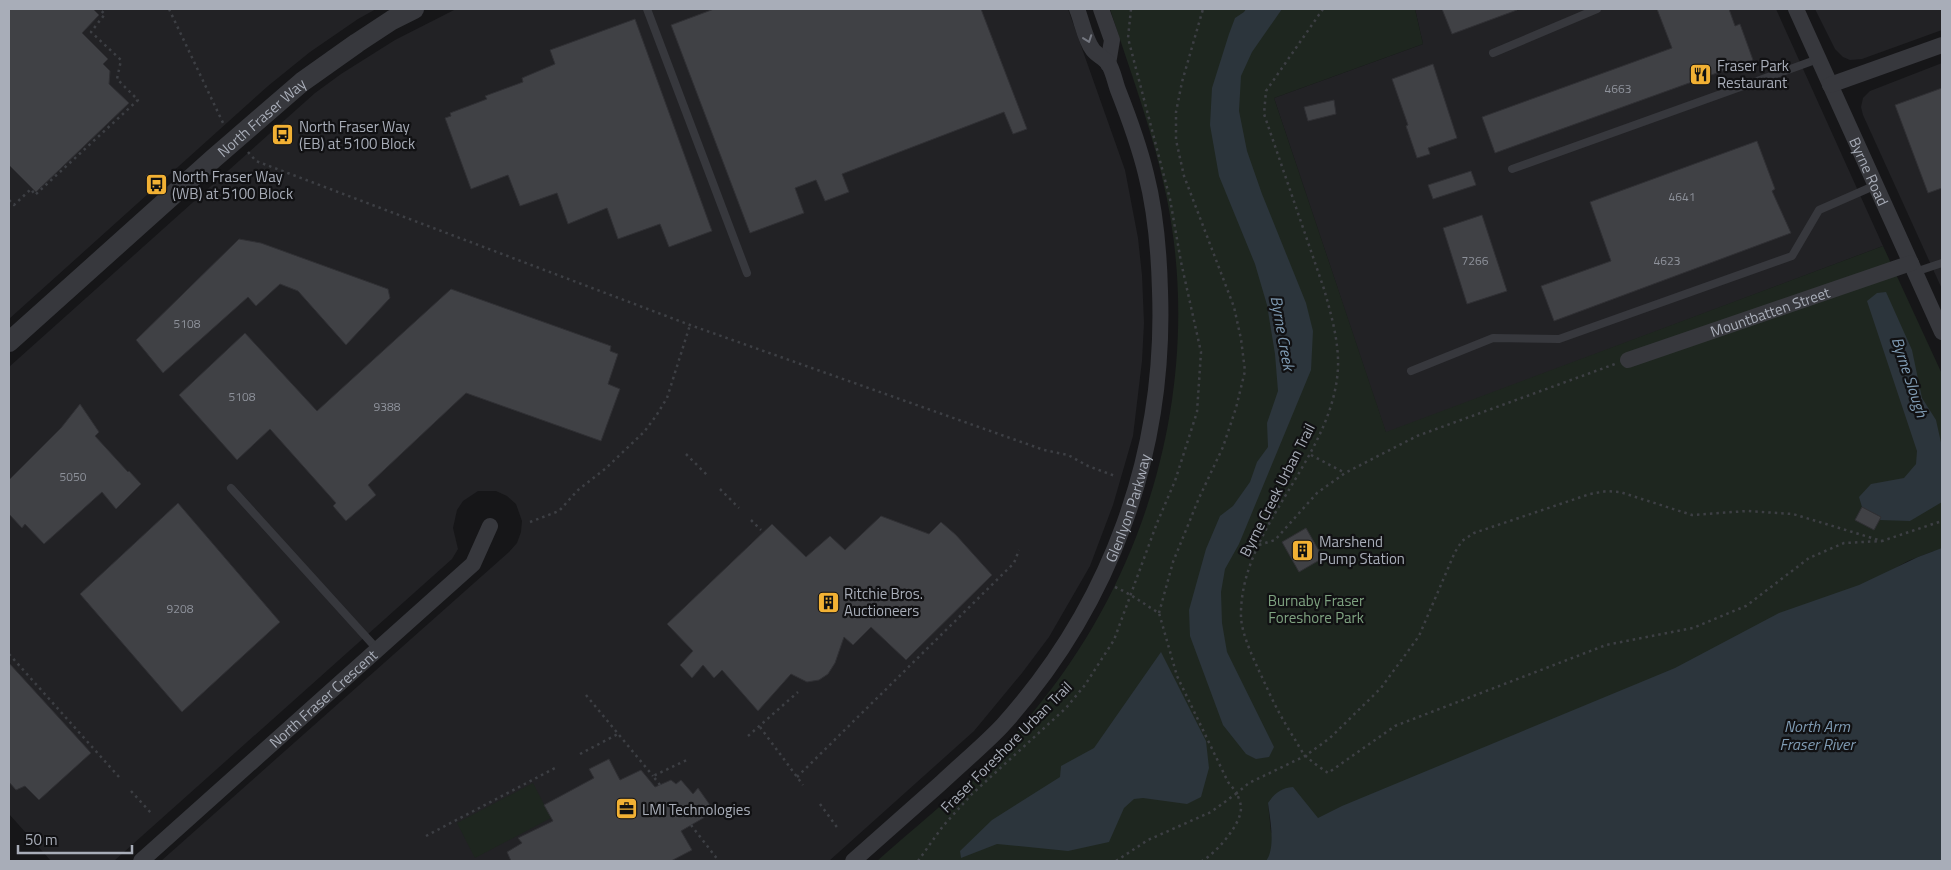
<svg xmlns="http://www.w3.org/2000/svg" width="1951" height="870" viewBox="0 0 1951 870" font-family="'Titillium Web',sans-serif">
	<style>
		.built { fill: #222225 }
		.green { fill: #1e261f }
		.water { fill: #2c353c }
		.building { fill: #404145; stroke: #303034 }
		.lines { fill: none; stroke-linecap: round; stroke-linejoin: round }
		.path { stroke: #3d3f44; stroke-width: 2.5; stroke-dasharray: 2.5 4; stroke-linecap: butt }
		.service { stroke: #37383d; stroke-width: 8 }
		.minor { stroke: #37383d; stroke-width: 16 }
		.tertiary { stroke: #37383d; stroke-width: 20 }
		.oneway { stroke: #757881 }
		.labels { text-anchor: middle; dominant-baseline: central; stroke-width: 4.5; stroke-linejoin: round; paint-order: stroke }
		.number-label { font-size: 12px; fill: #8e929b }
		.poi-label { font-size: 15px; fill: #a8adb8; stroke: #111113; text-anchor: start }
		.street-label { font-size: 15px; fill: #a8adb8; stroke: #111113 }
		.park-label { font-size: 15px; fill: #7fa381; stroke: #111113 }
		.water-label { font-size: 16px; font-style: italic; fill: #7f9bb3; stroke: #111113 }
	</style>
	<rect width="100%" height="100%" fill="#161618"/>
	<g class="built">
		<polygon points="9,9 376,9 358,19 310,52 268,86 9,319"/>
		<polygon points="456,9 1068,9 1125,170 1138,238 1142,275 1144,323 1142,361 1133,436 1113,505 1090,566 1049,637 1022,673 974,731 829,861 161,861 509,552 517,543 521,532 522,521 516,504 507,496 496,491 478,491 463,501 457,510 453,528 458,549 452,559 114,861 51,861 9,814 9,367 315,93 341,74 395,40"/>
		<polygon points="1415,9 1776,9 1883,246 1386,433 1274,98 1423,44"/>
		<polygon points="1815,9 1942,9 1942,30 1862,59 1850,60 1843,57 1835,49"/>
		<polygon points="1942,63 1942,289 1863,115 1861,107 1863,98 1870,91"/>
	</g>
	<g class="green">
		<path d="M1110,9H1415L1423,44L1274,98L1386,432L1883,246L1942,374V559L1934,551L1908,561L1365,861L1268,803L1271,832L1311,861H877C919,824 963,788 1003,748C1014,737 1024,723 1034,711C1151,570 1203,379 1167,199C1154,134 1130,71 1110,9Z"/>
		<polygon points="533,783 551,818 475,858 457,823"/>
	</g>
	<g class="water">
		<polygon points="1246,9 1282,9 1252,52 1241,76 1239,111 1247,151 1262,194 1306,303 1313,331 1311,370 1239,544 1225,569 1221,592 1222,623 1227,652 1274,747 1269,757 1256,759 1246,754 1223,725 1190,636 1189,610 1206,549 1220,516 1233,506 1250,482 1257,462 1268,447 1267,423 1278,391 1275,354 1267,305 1255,264 1219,176 1210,125 1212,88 1229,34 1235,18 1244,12"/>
		<polygon points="1886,292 1912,350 1922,398 1936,420 1942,447 1942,502 1910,521 1880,520 1881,517 1862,507 1859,497 1871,484 1904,478 1916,464 1917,451 1867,301 1877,293"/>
		<path d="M1942,548V861H1266C1276,848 1270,819 1268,803C1275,793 1281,788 1293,787L1318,818L1342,806L1675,668L1779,613L1859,585L1918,557Z"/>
		<polygon points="1161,652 1206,741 1209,768 1201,797 1187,804 1143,798 1134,799 1124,808 1109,842 1068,851 997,844 961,858 960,851 992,820 1060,777 1061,766 1094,748"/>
	</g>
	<g class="building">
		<polygon points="9,9 93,9 99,15 82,33 108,59 103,64 110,71 109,84 129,103 36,192 9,165"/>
		<polygon points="714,9 981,9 1027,129 1013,134 1004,112 842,174 849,192 825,201 816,180 795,188 804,213 750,233 671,25"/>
		<polygon points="1442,9 1517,9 1517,10 1452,34"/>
		<polygon points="1657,9 1729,9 1735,26 1740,24 1753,60 1495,153 1482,117 1672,48"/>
		<polygon points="635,19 712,231 669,247 660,224 618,239 607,208 568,224 557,193 520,206 508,175 471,189 445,118 451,116 450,113 487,99 485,96 523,82 522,78 555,64 550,50"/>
		<polygon points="1433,64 1457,138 1428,148 1430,154 1417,158 1406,126 1408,125 1392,79"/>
		<polygon points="1942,88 1942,188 1928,193 1895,105"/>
		<polygon points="1334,100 1336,114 1308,121 1304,107"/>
		<polygon points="1757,141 1775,189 1772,191 1791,233 1554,321 1541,286 1611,261 1590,202"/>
		<polygon points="1471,171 1476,185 1433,199 1428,185"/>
		<polygon points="1482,215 1507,291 1467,304 1443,228"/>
		<polygon points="239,239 261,243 388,289 390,298 346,345 298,291 280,284 256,306 248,297 163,373 136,340"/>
		<polygon points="451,289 611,346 610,351 618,354 608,384 620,389 601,441 466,393 368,485 376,495 346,521 333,506 336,503 270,429 237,460 179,395 245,333 317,411"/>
		<polygon points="80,404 99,432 95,436 128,472 129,471 141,484 116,509 102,492 44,544 25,524 22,528 9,514 9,480 61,428"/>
		<polygon points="178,503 280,622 182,712 80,594"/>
		<polygon points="1862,507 1881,517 1874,530 1855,520"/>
		<polygon points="881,516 929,534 941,522 956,535 992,575 906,660 871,627 853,645 844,637 835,663 828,674 819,680 807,682 791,674 758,711 722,670 714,678 703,665 692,678 680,665 693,651 667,624 772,524 806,557 830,536 845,550"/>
		<polygon points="1306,528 1323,558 1299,572 1282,542"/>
		<polygon points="9,663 91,753 39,800 25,786 16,790 9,782"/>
		<polygon points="609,759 620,780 641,770 655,787 671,780 676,784 681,780 693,794 698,788 710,805 700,812 705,817 681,831 692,850 671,861 511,861 507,852 522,843 518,838 553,821 544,805 594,778 589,769"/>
	</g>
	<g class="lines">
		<g class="path">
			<polyline points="169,9 224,125"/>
			<path d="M1323,9L1266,91L1264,114L1324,289C1331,314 1339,341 1338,368C1333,459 1239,528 1241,617C1242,638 1258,668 1267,688C1275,706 1284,722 1294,738C1298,744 1301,752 1307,757C1313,763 1321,768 1328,773L1395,726L1606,645L1693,628L1746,606L1809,558L1844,543L1882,541"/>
			<polyline points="248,152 256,161 690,325 1044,450 1068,455 1088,466 1115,476"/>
			<polyline points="147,175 156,185"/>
			<polyline points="9,200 14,205 31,189 35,195 138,100 117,79 121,60 91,32 105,14 99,9"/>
			<polyline points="686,454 707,475"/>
			<polyline points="1311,455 1345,473"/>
			<polyline points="720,489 739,508"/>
			<polyline points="751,520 761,530"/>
			<polyline points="530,522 559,511 578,490 605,469 644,432 656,416 667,398 690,325"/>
			<polyline points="1259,545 1275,540 1317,493 1345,473 1417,436 1615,364"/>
			<path d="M1115,587C1131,594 1144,604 1159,613L1177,676L1228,782L1237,793L1249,783L1305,756L1330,738L1381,688L1419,636L1455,552L1462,541L1474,533L1590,494L1607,491L1620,492L1692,515L1747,511L1793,514L1882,541L1942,521"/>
			<polyline points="1159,613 1173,562 1199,498 1223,447 1236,408 1245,371 1241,339 1234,307 1184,176 1176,140 1176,112 1182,82 1203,9"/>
			<polyline points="9,654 119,777"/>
			<polyline points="586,695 653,776"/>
			<polyline points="760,727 803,785"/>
			<polyline points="748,736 798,692"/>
			<polyline points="580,754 618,734"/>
			<polyline points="797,777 1014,563 1019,550"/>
			<polyline points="660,785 653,776 689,759"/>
			<polyline points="131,791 151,813"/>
			<polyline points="820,804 839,830"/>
			<polyline points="691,825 718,860"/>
			<polyline points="426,836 557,767"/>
			<polyline points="918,861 943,826 972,794 1066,708 1085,685 1114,640 1157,523 1175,481 1197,412 1201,352 1181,262 1170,199 1128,38 1131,9"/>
			<path d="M1116,861L1148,840L1211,812L1237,793C1238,797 1241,803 1241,808C1241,825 1216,853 1202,861"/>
		</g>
		<g class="service">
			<polyline points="647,9 747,273"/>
			<polyline points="1493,53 1597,9"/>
			<polyline points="1512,169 1818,59"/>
			<polyline points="1915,272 1942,263"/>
			<polyline points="1411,371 1493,338 1559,339 1792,256 1819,210 1876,185"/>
			<polyline points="231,488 377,649"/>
		</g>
		<g class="minor">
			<polyline points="1101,9 1112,40 1108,64"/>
			<path id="s1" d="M1796,9L1942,332"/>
			<polyline points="1830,85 1942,45"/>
			<path id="s2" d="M1628,360L1911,263"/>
			<path id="s3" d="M141,861L473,564L490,526"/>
			<path id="s4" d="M853,861C882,835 912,809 941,783C961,764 983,746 1002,726C1111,605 1166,453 1160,291C1159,251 1156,213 1146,174C1139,145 1129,118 1118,90C1115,82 1113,70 1108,63C1104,58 1097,55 1093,50C1085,40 1082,21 1077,9"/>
		</g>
		<path class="tertiary" id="s5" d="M9,342L213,159L302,82L357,43L392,20L414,9"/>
	</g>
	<defs><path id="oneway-chevron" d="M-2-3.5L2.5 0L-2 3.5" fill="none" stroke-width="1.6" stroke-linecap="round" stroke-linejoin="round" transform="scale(1.25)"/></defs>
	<use class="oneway" href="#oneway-chevron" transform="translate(1088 39) rotate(70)"/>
	<defs>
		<symbol id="restaurant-square" viewBox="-11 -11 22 22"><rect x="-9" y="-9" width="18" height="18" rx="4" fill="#f2b134" stroke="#111113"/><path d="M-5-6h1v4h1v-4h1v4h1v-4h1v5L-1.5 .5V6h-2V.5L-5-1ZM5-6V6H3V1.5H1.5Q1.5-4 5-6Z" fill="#111"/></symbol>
		<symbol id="bus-square" viewBox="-11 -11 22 22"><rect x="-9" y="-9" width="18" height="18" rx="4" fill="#f2b134" stroke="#111113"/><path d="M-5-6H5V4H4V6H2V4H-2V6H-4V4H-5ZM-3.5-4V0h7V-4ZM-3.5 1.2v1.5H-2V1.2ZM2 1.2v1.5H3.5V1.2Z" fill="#111"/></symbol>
		<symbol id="building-square" viewBox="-11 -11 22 22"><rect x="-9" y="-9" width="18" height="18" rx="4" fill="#f2b134" stroke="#111113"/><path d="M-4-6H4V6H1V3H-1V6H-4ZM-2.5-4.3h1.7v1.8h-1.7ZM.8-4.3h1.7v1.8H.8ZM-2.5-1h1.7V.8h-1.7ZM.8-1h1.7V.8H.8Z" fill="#111"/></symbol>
		<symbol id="office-square" viewBox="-11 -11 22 22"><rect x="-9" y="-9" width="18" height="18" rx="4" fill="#f2b134" stroke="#111113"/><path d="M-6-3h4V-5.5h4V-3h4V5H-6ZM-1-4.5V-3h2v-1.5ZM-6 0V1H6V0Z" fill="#111"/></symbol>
	</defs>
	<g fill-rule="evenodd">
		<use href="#restaurant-square" x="1688" y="62" width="25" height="25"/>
		<use href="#bus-square" x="270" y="122" width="25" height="25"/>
		<use href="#bus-square" x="144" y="172" width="25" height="25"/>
		<use href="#building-square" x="1290" y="538" width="25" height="25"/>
		<use href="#building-square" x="816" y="590" width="25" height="25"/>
		<use href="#office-square" x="614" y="796" width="25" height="25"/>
	</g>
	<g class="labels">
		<g class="number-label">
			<text x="1618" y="88">4663</text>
			<text x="1682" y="196">4641</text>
			<text x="1475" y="260">7266</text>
			<text x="1667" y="260">4623</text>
			<text x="187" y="323">5108</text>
			<text x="242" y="396">5108</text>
			<text x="387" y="406">9388</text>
			<text x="73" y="476">5050</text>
			<text x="180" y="608">9208</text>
		</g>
		<g class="poi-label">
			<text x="1717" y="65">Fraser Park<tspan x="1717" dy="17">Restaurant</tspan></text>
			<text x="299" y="126">North Fraser Way<tspan x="299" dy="17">(EB) at 5100 Block</tspan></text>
			<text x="172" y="176">North Fraser Way<tspan x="172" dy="17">(WB) at 5100 Block</tspan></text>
			<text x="1319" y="541">Marshend<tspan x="1319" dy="17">Pump Station</tspan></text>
			<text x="844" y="593">Ritchie Bros.<tspan x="844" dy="17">Auctioneers</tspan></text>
			<text x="642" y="809">LMI Technologies</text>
		</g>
		<g class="street-label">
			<text stroke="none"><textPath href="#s5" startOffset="338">North Fraser Way</textPath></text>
			<text stroke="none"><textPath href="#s1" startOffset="178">Byrne Road</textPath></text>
			<text stroke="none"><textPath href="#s2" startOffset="150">Mountbatten Street</textPath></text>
			<text transform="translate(1277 490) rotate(-63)">Byrne Creek Urban Trail</text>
			<text stroke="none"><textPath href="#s4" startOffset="455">Glenlyon Parkway</textPath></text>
			<text stroke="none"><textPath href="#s3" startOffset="244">North Fraser Crescent</textPath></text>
			<text transform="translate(1006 747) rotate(-45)">Fraser Foreshore Urban Trail</text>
		</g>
		<g class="park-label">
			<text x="1316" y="600">Burnaby Fraser<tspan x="1316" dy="17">Foreshore Park</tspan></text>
		</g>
		<g class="water-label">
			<text transform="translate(1283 333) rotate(80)">Byrne Creek</text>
			<text transform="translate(1910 377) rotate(72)">Byrne Slough</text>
			<text x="1817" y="726">North Arm<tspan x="1817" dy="18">Fraser River</tspan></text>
		</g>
	</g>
	<rect width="1951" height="870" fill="none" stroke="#a8adb8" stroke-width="20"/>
	<path d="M18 845v8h114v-8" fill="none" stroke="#a8adb8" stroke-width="2.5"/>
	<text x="25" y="845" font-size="15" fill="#a8adb8" stroke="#111113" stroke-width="4" paint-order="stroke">50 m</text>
</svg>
